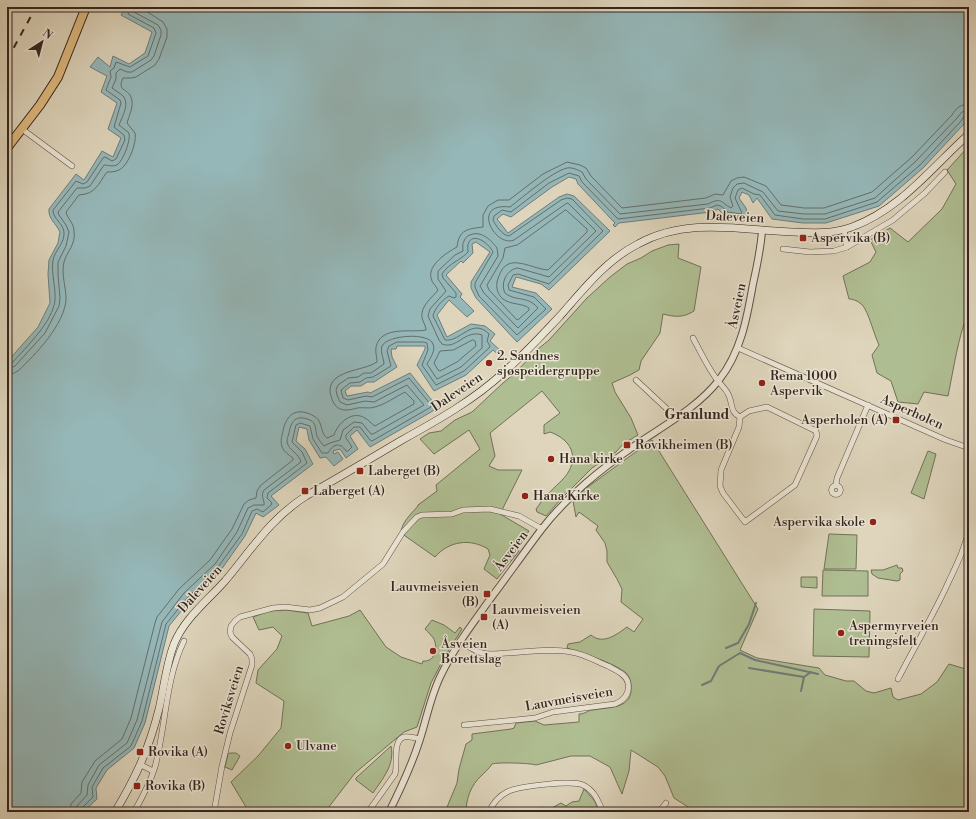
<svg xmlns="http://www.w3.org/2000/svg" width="976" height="819" viewBox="0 0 976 819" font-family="'Libre Bodoni',serif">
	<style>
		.green { fill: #afbe92; stroke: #727158 }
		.water { fill: #95b7b8; stroke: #6f7c7a }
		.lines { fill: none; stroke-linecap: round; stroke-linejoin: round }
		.shore { stroke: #656e6b; stroke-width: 1 }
		.stream { stroke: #6f7c7a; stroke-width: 2 }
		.minor-casing { stroke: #5f5046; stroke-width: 6 }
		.tertiary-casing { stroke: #5f5046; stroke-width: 8 }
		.secondary-casing { stroke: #35241e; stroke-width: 8 }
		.primary-casing { stroke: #35241e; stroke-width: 10 }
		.minor { stroke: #eae4d3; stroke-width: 5 }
		.tertiary { stroke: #eae4d3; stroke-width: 6 }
		.secondary { stroke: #eae4d3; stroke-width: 7 }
		.primary { stroke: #dfba7e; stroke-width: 8 }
		.rail { stroke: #35241e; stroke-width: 2; stroke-dasharray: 7 7; stroke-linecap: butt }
		.poi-dot { fill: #8f2418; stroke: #eae4d3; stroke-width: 1.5 }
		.labels { text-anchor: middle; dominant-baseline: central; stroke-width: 3; stroke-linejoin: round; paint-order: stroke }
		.street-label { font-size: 13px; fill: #35241e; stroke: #eae4d3 }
		.poi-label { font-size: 13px; fill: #35241e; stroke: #eae4d3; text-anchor: start }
		.neighbourhood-label { font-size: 14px; font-weight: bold; fill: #35241e; stroke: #eae4d3 }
	</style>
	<rect width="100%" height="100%" fill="#ded5bc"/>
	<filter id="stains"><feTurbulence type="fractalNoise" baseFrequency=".005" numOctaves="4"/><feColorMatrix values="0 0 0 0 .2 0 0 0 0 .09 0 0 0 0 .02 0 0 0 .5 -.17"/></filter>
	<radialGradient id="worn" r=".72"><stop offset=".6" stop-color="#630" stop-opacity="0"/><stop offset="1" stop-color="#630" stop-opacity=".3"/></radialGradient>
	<g class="green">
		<path d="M969,146V310C958,337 954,367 948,396L924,392L918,404L898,402L891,381L877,373L872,355L879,345C874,334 870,318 865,309C862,303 855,299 849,299L843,276L870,262L876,252L870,240L890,228L908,242L942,209L956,184L947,170Z"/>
		<path d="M679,244L678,258L701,267L694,311C683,318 675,317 663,314L660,333L641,361L639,370L630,375L612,383L615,392L631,418L638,435L623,444L616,452L592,468L560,500L546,516L537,512L536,509C540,504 543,498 548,494C555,486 564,480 569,471C579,452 567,438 550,432L544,434V425L560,413L542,391L490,433L495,456L489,466L498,470H522L500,514L529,531L521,543L518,542L516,544L519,551L497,579L484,569L490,555L488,549C470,538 449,541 435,557L401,533C401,523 411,514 418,506V505L437,491L436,485L480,449L469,430L434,454L420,439L429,433L441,431L455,420L472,412L503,383L514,374L538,349L549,340L587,298L610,277L627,264L641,258L652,251L668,245Z"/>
		<path d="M652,440L758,609L740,650L757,658L819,668L825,675L846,681H854L866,691L874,693L891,688L893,697L898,700L921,694L937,682L949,664L969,670V812H696L674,798L665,776L658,767L631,750L629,771L622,794L610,767L590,756H571L536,765C530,763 498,762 492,764C488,770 485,772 481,776C471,785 466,799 466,812H445L457,783L459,769L466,744L472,740V734L511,729L514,728L516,723L535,721L544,725L579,722V714C586,714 587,710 593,710C610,707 633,709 631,686C631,681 629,675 625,672C612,662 583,654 567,648L568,644L580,642L591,635C603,645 616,635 627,627L634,632L643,619L621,602L622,589L617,579L607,562V551L605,543L596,530L598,526L579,512L576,517L573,501L585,489Z"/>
		<polygon points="928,451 936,454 924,499 911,493"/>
		<polygon points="829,534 857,535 856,569 824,569"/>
		<polygon points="897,565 898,568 902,568 903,571 900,574 900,580 897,581 878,578 872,574 871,570 883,570"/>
		<polygon points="823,570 868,571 868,596 822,596"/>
		<polygon points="801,577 817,577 817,588 801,587"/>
		<polygon points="814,609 870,611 869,657 813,656"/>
		<path d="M286,610L308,613L312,626L349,616L360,610L386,647L401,657L422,664L423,661C435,662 438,649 434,639C432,636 428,632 425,629L432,620L444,625L455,633L460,627L462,629L444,658L431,683L417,727L404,732L355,773L325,812H249L231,782L258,756L281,728L284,701L256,683L258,670L277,649L282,636L273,627L259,630L253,617L269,611Z"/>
		<path d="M391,746C395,765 383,778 373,793L356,780V778Z"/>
		<polygon points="230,753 236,753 240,756 232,770 225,767 228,754"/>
		<polygon points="584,789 594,800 600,812 532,812 543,807 548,810 561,803 566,806 572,802 579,801"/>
	</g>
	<path class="water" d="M125,7H969V116L964,124L923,168L879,206L826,223H803L772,219L757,198L753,203L749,195L742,192L739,198L746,208L748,220L725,216L718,209L711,212L619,223L615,227L613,225L615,223L578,184L576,179L569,177L552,187L511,217L503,214L497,219L508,233L559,197L567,194L574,196L610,231L549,290L541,284L516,277L512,287L536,293L552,309L517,342L476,298L471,288V282L490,252L476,242L472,244L473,253L463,263L461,261L446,275L462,294L460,297L474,311L467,317L449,300L437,315L447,337L471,324L485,326L495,334L490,341L503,353L500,356L493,350L466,375L434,391L417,365L425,349V346H397L396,349H391L392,357L397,367L374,382H367L361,386H351L345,391L347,396L368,392L370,393L410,373L438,408L370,447L357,430L350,436L358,449L346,458L340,449L333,451L334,454L338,452L343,459L334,466L326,457L320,458L309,440L307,429L299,427L296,441L305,449L313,464L271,496L279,505L263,517L256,513L245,536L221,570L191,599L169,626L145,723L134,748L107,770L96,788L97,799L83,812H7V362L38,327L50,303L48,274L49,260L58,243L60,232C56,223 48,219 49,209L76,174L84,180L102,151L113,157L121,138L108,129L117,103L101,92L107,76L90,67L98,57L110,67L113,56L129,64L145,53L152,32L121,15Z"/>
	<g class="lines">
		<g class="shore">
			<path d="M566,210L587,229V232L548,270C527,268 505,249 497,282C496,289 498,295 503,299C511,305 522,303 529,308V310L519,319L517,320L489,290L487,285L503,258L505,248L517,245Z"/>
			<polygon points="473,340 475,341 476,346 457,362 440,371 438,370 434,363 440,351 453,350"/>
			<path d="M7,364L12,363C26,347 53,322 55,300C56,287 51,274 53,260C55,250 65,243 64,232C63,223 53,219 53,210L76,181L83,184L87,182L103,158L105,157L112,161L116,159L125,140L124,135L114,127L121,103L120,100L106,90L111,77L110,71L114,68L116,62L130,67L148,56L156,33L154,28L128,14L129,7"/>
			<path d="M7,369L15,366L45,333L59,306L60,298L58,274V262L66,246L69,232L66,225L59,215L58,212L77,188H85L90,186L104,165C108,165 112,167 117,165C123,161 131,140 129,133L119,125C122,117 130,104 123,96C120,93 116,91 112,88L116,79V73L120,69L127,72H132L151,60L154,56L161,35V30L158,25L134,12V7"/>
			<path d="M7,375L12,374L18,371C35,355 65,324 66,299C66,287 61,274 64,262C67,251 76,245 74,231C74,223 67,218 66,212L79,195C96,194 98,184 107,172C111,172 115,172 119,170C128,166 137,143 135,133L127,123C129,116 133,108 132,101C130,87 116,93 123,78H131L136,77L155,65L159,59L167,37V29L163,22L140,7"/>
			<path d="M70,812L71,804L81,793L82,782L95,761L122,739L131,718L155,623L157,617L179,589L210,560L232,529L244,504L249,500L256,498L257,491L261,485L293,460V458C289,455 284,452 282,447C280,441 282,436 283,431C286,415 296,407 312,415C324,420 319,432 327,438L334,435C338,423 352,410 365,418C369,420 371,424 375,426L414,404V401L405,392C395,397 386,404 375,407C369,409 363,407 357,408C344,412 335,411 331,396C329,390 330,384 335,379C347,369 364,370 377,362C377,357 375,352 376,347C381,325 411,333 426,330C426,326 423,322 422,318C420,306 432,298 438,290C436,286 432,283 431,278C428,265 446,253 457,247C459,229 468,229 483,227V215L488,206L498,200H509L543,174L567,162L580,165L586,168L591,176L622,208L706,198L715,194L723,195L731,181L737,178L744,177L766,186L781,205L804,208H824L872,192L912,157L952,115C956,108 961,104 969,104"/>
			<path d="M76,812L77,806L87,795L88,785L99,765L127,743L137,720L162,622L184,593L215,564L237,532L248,508L254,505H264C265,500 260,497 264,490L301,462C299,453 289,451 287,442C287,439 288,436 289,433C291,421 296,414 310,420C317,423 315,430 317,436C319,440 322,444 324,446L330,443L340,440L343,430L354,422L362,423L371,434H373L424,405L407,385L374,402L365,401L347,405L340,402L337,395L336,390L338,385L348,378L358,377L364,373H371L384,364C384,359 380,352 382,346C387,335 429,332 433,344C436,351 430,358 427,364L437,379L461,367L482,348V335C465,329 457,350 442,344L439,340L428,316L430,309L446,291L438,279V271L455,255L463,251C463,248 462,244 464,241C465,238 467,236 470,235C481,230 491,240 497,248L498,256L480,286L484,293L518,328L538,308C527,295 516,302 505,293C500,283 507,269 518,268L549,277L596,231L569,204L567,203L514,240C495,248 470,202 510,207C523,197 553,171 567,168C572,167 578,170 582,172L586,179L620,214L708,204C722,197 720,202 731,208L733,206L730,197L733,188L737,184L744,183L763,192L778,211L804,214H825L875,198L916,161L957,118L962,112L969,110"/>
			<path d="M81,812L82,808L93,797L92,787L103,768L131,746L142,721L166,624L188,597L218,567L242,534L252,511L257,509L263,512L271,505L272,503L267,498L268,493L307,463L302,452L292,442L296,425L300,423L310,426L313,439L322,453H328C332,445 340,441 346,451H348L352,447L346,438V435L354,427H360L370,440L372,441L431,407V405L409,378L372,397L366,396L348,400L343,398L341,390L350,383L360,382L366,378L373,377L391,366L387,351L389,346L397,342H424L427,343L428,350L422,365L436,385L464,371L489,348L490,346L487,341L489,334C472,317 461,342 445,340L433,316C434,309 443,299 449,296L454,298L456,297V293L443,278L442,274C449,263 461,260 468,252C468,250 467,245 469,242C475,232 490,245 493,252L475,283V287L479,296L517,335L546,309L534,297L509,290L508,285L513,275L518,274L549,284L603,231L572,199L567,198L561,200L509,236C502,235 496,226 493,220L494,216L502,210L511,212L549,183L569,173L579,176L582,182L618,219L710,208L717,205L721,206L728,212L741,214L742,213L735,198L738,190L742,188L754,194L760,195L775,215L803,219H825L877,202L920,165L961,121L964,116L969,115"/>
		</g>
		<g class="stream">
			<polyline points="726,648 738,643 749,624 756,603"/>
			<polyline points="749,668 804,677"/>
			<polyline points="702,685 711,681 719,666 740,653 755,660 818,674"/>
			<polyline points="801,691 804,677 811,672"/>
		</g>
		<defs>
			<g id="minor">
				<polyline points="22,129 72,166"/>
				<polyline points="844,229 847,247"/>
				<polyline points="783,249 810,252 834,251 847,247 893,220 925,193 945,172"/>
				<path d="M693,338C700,351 709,370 718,381C722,386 727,390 729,396C733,405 730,412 740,417"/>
				<polyline points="738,348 946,440 969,448"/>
				<polyline points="636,380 667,409 674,419"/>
				<polygon points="767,407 812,429 816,431 817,436 795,485 745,522 723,493 720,486 721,470 739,427 740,417 749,411"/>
				<polyline points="836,485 837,478 868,405"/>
				<circle cx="836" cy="490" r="4.5"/>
				<path d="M460,641C467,646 474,651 482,653C489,655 498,654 506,653C527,652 550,648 571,652C584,654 596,661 608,666C615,670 626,674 628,683C630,693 624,700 615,704L553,712L535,718L464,725"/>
				<path d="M898,679C915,646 934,614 949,581C957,564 965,548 969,529"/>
				<polyline points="141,765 153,771"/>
				<path d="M134,812C142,798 150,783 155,767C166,726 165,680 184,641"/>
				<polyline points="214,812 222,766 230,733 252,665 252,659 250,654 232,637 230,632 231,626 235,621 240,617 273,608 285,607 310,610 320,608 343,597 383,564 403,532 417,517 422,515 452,514 463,510 490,509 519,516 542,529"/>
				<path d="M368,812L395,774C398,765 392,740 404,737C409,736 416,738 420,739"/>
				<path d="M489,812C493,803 499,796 507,792C518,786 573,780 583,785C595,791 598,801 603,812"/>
				<polyline points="659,812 666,803"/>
			</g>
			<path id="tertiary" d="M389,812C401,788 412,765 420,739C427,717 431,695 441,675C454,648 471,626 488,602C506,578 523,554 541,530C568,495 601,469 637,444C665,425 698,407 719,380C741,352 747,318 753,284C757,266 761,248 762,230"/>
			<path id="secondary" d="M115,812C136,777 149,749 159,709C164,688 166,665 174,644C184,619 207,601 225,581C252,549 270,519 306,496C338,478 370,459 402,440C438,420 474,400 504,372C524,355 542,335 560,316C583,290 606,260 638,244C687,217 741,230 793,232C813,233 833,234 852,227C901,209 932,167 969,134"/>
			<polyline id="primary" points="7,148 40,105 58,77 86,7"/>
		</defs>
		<use href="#minor" class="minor-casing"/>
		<use href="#tertiary" class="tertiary-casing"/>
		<use href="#secondary" class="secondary-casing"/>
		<use href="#primary" class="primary-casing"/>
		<use href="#minor" class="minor"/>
		<use href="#tertiary" class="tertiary"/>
		<use href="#secondary" class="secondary"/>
		<use href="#primary" class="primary"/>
		<polyline class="rail" points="7,60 36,7"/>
	</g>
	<g class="poi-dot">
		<rect x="799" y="234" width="8" height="8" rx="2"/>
		<circle cx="489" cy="363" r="4"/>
		<circle cx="762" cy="383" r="4"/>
		<rect x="892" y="416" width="8" height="8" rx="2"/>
		<rect x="623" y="441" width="8" height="8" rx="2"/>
		<circle cx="551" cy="459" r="4"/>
		<rect x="356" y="467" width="8" height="8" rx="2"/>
		<rect x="301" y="487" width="8" height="8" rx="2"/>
		<circle cx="525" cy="496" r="4"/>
		<circle cx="873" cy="522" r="4"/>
		<rect x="483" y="590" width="8" height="8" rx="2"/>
		<rect x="480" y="613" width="8" height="8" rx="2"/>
		<circle cx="841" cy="633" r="4"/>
		<circle cx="433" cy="651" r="4"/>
		<circle cx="288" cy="746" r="4"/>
		<rect x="136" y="748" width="8" height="8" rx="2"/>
		<rect x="133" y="782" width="8" height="8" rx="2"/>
	</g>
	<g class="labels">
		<g class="street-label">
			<text transform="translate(735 217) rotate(3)">Daleveien</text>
			<text transform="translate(737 306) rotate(-78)">Åsveien</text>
			<text transform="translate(457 392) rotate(-34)">Daleveien</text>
			<text transform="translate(912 412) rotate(24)">Asperholen</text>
			<text transform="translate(511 551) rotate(-53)">Åsveien</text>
			<text transform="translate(200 589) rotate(-48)">Daleveien</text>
			<text transform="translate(569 699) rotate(-10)">Lauvmeisveien</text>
			<text transform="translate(229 700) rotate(-73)">Roviksveien</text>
		</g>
		<g class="poi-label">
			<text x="811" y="238">Aspervika (B)</text>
			<text x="497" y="356">2. Sandnes<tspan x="497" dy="15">sjøspeidergruppe</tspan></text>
			<text x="770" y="376">Rema 1000<tspan x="770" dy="15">Aspervik</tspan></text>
			<text x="888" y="420" text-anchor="end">Asperholen (A)</text>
			<text x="635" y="445">Rovikheimen (B)</text>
			<text x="559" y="459">Hana kirke</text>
			<text x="368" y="471">Laberget (B)</text>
			<text x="313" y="491">Laberget (A)</text>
			<text x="533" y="496">Hana Kirke</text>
			<text x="865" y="522" text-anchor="end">Aspervika skole</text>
			<text x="479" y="587" text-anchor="end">Lauvmeisveien<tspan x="479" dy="15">(B)</tspan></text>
			<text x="492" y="610">Lauvmeisveien<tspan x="492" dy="15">(A)</tspan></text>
			<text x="849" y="626">Aspermyrveien<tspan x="849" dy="15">treningsfelt</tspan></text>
			<text x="441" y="644">Åsveien<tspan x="441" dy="15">Borettslag</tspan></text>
			<text x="296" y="746">Ulvane</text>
			<text x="148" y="752">Rovika (A)</text>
			<text x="145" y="786">Rovika (B)</text>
		</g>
		<g class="neighbourhood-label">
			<text x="697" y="415">Granlund</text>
		</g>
	</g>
	<rect width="976" height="819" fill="none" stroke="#ded5bc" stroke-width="24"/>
	<rect x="8" y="8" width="960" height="803" fill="none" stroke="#35241e" stroke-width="2"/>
	<rect x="12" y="12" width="952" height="795" fill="none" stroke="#35241e"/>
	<g transform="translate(42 42) rotate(36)" stroke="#eae4d3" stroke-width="3" paint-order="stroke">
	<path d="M0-3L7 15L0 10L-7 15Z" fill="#35241e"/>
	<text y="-6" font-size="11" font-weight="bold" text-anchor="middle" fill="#35241e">N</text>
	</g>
	<rect width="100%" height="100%" filter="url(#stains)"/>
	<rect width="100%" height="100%" fill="url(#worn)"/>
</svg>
